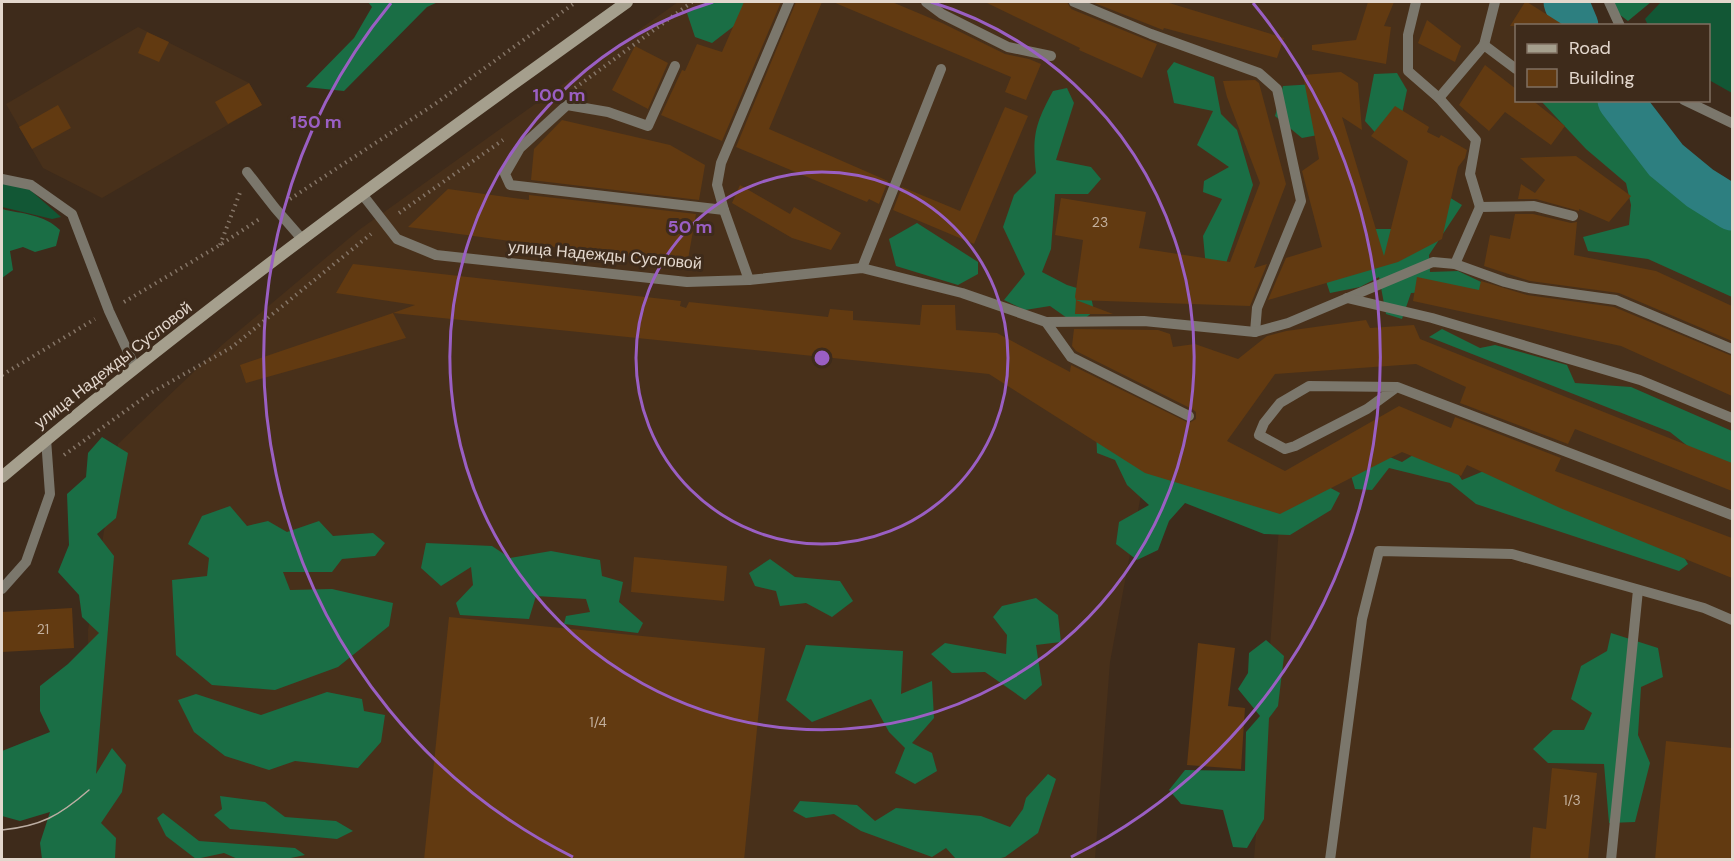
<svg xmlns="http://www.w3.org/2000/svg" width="1734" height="861" viewBox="0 0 1734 861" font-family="'DM Sans',sans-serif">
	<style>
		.built { fill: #48301a }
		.green { fill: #125735 }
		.forest { fill: #1a6e45 }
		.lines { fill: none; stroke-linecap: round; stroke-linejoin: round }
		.river { stroke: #2d7f80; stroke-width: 45 }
		.building { fill: #623a11 }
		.path { stroke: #857567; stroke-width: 4; stroke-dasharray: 1.5 4.5; stroke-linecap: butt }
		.lane { stroke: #7b776c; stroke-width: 10 }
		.secondary { stroke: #a59f8d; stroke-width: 12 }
		.tram { stroke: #bcaea3; stroke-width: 1.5 }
		.ring { fill: none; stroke: #9a5fc3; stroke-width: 3 }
		.labels { text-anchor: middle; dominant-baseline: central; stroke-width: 6; stroke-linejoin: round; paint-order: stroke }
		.number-label { font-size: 14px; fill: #c3b09e }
		.street-label { font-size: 16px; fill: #e3d7cd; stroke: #3e2b1b }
		.centre { fill: #9a5fc3; stroke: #3e2b1b; stroke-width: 3 }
		.ring-label { font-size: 18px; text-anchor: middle; font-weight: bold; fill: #9a5fc3; stroke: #3e2b1b; stroke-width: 6; stroke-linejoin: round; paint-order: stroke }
	</style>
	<rect width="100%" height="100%" fill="#3e2b1b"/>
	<g class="built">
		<polygon points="678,2 1553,2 1565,25 1516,26 1516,100 1605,101 1732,267 1732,859 1254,859 1280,514 1145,473 1110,662 1095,859 89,860 88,630 118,444 222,345 359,230"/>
		<polygon points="138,27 249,83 262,105 102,198 43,168 6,104"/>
	</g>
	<g class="green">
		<polygon points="1661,2 1732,2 1732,93 1709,80 1708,26 1648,25 1645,19"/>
		<polygon points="2,183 29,189 61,217 52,219 2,207"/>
	</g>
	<g class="forest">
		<polygon points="368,2 438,2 427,7 344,91 306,87 354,38 372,7"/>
		<polygon points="710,2 747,2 747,16 712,43 695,37 687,13"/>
		<polygon points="1545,2 1569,2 1586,25 1554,25 1552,9"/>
		<polygon points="1603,2 1651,2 1628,21"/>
		<polygon points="1174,62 1214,77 1221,114 1237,130 1253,185 1221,278 1207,278 1203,236 1222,199 1203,192 1204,181 1229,167 1197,145 1213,111 1174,103 1167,71"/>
		<polygon points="1397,73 1407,90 1398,133 1380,138 1365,121 1374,74"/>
		<polygon points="1315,84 1334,132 1302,138 1275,116 1283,86"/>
		<path d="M1067,88L1074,103L1056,160L1091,167L1101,179L1088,194H1055L1051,249L1042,272L1067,285L1090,292L1094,311L1077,325L1050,306L1025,310L1004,300L1025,274L1003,227L1014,195L1036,173C1032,136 1035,124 1053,91Z"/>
		<polygon points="1541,101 1636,101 1658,129 1690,159 1732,186 1732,297 1648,259 1588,251 1583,237 1629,225 1631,205 1626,183 1586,149"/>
		<polygon points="1439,191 1462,205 1429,255 1430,272 1458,271 1496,289 1487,300 1466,290 1411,293 1402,319 1386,314 1379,277 1360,287 1330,293 1323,272 1368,229 1412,229"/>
		<path d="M2,209C22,214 44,214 60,230L56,246L35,252L23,247L10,251L13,270L2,278Z"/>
		<polygon points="917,223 978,262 978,274 958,285 896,266 889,239"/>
		<polygon points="1442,329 1480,348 1495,345 1567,365 1575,383 1631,387 1732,431 1732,465 1704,459 1670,432 1429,337"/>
		<polygon points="1096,428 1325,485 1340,493 1331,510 1290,535 1264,534 1185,503 1169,521 1158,550 1137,560 1116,544 1119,522 1149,505 1127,485 1115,460 1097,453"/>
		<polygon points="102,437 128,453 116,518 97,534 114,556 96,774 112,748 126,765 122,792 101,823 116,838 115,859 42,859 40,843 50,812 20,821 2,816 2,751 50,732 40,711 40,686 68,664 99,633 82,617 79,595 58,572 69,545 67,494 86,477 88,453"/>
		<polygon points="1437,440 1462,480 1496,466 1674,540 1688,564 1679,571 1476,504 1450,483 1389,468 1372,490 1355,489 1350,472 1367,448 1402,462"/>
		<polygon points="230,506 247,526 268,521 287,532 319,521 333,536 373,533 385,543 375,556 342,559 332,572 283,572 290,590 332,589 393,603 389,626 338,667 275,690 212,685 176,655 172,580 207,576 209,558 188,544 202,516"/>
		<polygon points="426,543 492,546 510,558 551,551 600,560 602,576 623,582 619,602 643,623 638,633 564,624 566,616 590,612 586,599 536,596 529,619 460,615 456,603 473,585 471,567 441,586 421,568"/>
		<polygon points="770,559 795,577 840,581 853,601 832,617 806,603 780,606 776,591 755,586 749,573"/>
		<polygon points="1036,598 1058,615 1061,642 1036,645 1042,685 1025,700 985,672 952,673 931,654 945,643 1006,654 1007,635 993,617 1002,606"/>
		<polygon points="1611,633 1658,648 1663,677 1641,687 1638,735 1650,763 1635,822 1609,823 1604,764 1548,763 1533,749 1553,730 1584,730 1592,713 1571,699 1581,666 1607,651"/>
		<polygon points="1266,640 1284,656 1278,706 1269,718 1264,819 1247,848 1233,847 1223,810 1181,804 1169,790 1185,770 1245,771 1246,732 1260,716 1238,689 1248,673 1249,653"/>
		<polygon points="806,645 903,651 901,694 932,681 934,718 912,743 932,753 937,771 915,784 895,773 905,748 889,732 871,699 812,722 786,700"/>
		<polygon points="327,692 362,699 364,711 385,715 381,742 358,768 295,761 269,770 225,756 194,732 178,700 196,694 261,715"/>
		<polygon points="1048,774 1056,779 1038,833 1005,857 993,860 956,859 946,848 932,857 861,831 834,814 806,818 793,811 800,801 857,805 875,821 896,808 981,816 1010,827 1023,809 1026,798"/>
		<polygon points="220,796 265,802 285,817 336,821 353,831 337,839 230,829 214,815 222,809"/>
		<polygon points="163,813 199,841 295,848 305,855 286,859 240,860 224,853 196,859 166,836 157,818"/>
	</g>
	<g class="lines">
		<g class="river">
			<polyline points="1566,2 1576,26"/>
			<polyline points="1620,100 1666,160 1700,188 1732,208"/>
		</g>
	</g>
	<g class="building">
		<polygon points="744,2 781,2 722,141 661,115 682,70 685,71 697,44 722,52"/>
		<polygon points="796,2 822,2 769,129 888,181 879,204 869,199 867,202 736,147"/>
		<polygon points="833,2 892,2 942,23 1005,54 1029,59 1041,64 1026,100 1005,92 1011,77"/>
		<polygon points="985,2 1067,2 1071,9 1157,44 1142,78 1079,50 1080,48"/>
		<polygon points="1092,2 1166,2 1284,38 1277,58 1164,28 1163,30"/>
		<polygon points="1368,2 1394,2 1384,26 1391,27 1386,64 1312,50 1312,45 1356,40"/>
		<polygon points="1525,2 1527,2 1565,26 1510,26"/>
		<polygon points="1427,20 1461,46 1455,62 1418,43"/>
		<polygon points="147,32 169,42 159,62 138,53"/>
		<polygon points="635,46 668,63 648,109 612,90"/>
		<polygon points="1485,65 1516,89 1516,100 1532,100 1565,126 1551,145 1505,112 1489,131 1459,105"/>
		<polygon points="1341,72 1358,83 1362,130 1342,117 1384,256 1408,161 1371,136 1395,106 1429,127 1427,132 1439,138 1441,135 1467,150 1465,158 1458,167 1442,239 1398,262 1268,300 1286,258 1322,247 1302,171 1319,159 1303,75"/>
		<polygon points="1255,80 1259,83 1286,184 1254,268 1267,264 1250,306 1076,300 1075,297 1083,240 1055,235 1061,198 1146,212 1139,248 1230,262 1260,183 1227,97 1223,81"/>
		<polygon points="249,83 262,105 228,124 215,102"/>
		<polygon points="58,105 71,128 32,149 19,127"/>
		<polygon points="1005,107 1028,116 974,244 893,210 902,187 960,211"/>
		<polygon points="562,120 670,145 705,165 699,200 531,180 534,149"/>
		<polygon points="1576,156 1631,196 1609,222 1579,209 1579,211 1536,199 1518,199 1521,184 1535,193 1545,180 1520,158"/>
		<polygon points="740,185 790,214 794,207 841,233 831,250 792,238 732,203"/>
		<polygon points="448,189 529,200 529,195 696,214 687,265 408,227"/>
		<polygon points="1515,214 1533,214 1571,223 1577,222 1574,255 1656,271 1732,306 1732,341 1619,293 1530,281 1484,266 1490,235 1510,239"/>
		<polygon points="353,264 681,301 680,306 686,308 689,302 828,317 830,309 853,311 853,320 920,325 922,305 955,305 956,330 997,333 1070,372 1071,365 1189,423 1196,419 1196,412 1192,409 1076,351 1072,346 1074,329 1158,330 1170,334 1173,347 1195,344 1238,359 1267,336 1286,331 1366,320 1370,328 1414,325 1420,339 1732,463 1732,491 1575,429 1568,444 1460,403 1466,387 1416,364 1275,374 1227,441 1285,471 1399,406 1451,428 1455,417 1561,458 1555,471 1732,538 1732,578 1560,508 1467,465 1461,476 1402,452 1280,514 1145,473 989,374 393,313 415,305 336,293"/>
		<polygon points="1417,277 1479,290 1481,281 1527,295 1614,307 1732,356 1732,396 1621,346 1413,301"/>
		<polygon points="1076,300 1113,314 1075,314"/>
		<polygon points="393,313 406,338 246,383 240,365"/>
		<polygon points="634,557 727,566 724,601 631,592"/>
		<polygon points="72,608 74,648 2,652 2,612"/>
		<polygon points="449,617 765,648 744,860 424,860"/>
		<polygon points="1198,643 1235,648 1228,706 1245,708 1241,769 1187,765"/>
		<polygon points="1666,741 1732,748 1732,860 1655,860"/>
		<polygon points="1552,768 1597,773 1588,860 1530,860 1533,827 1546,829"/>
	</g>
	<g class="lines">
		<g class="path">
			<polyline points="575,88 692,2"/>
			<polyline points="290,199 435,104 576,2"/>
			<polyline points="399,213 503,140"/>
			<polyline points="220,245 241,190"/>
			<polyline points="124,302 220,245 261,218"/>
			<polyline points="2,375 95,319"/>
			<polyline points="64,455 149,394 232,347 371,234"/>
		</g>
		<g class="lane">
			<polyline points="926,2 942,14 1008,47 1051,56"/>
			<polyline points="1074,2 1151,34 1259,73 1277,89 1301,201 1257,308 1255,332"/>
			<polyline points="1416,2 1408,35 1408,71 1439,98 1476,140 1470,174 1480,207"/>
			<polyline points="1609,2 1620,26"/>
			<polyline points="1484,45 1495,2"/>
			<polyline points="675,66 648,126 608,112 567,105 520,148 505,174 510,185 724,210"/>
			<polyline points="1439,98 1484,45 1516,69"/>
			<polyline points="1684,100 1732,123"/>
			<polyline points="247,172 275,208 302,239"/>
			<polyline points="2,179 31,185 72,214 109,311 135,367"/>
			<polyline points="362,194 397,239 436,255 687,282 749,280 862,268 962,293 1046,322 1144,321 1255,332 1288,323 1433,262 1455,264 1505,282 1529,288 1616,300 1732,349"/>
			<polyline points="1455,264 1480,207 1534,206 1573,216"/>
			<polyline points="862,268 941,69"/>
			<polyline points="749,280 724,210 717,185 721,163 789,2"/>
			<polyline points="1347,298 1432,318 1640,380 1732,418"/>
			<polyline points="1046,322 1071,357 1189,416"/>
			<polyline points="1397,387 1367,409 1295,446 1285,449 1259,435 1264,423 1280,403 1309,386 1397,387 1732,515"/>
			<polyline points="2,589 26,562 50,494 46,439"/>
			<polyline points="1330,860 1362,619 1379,551 1512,554 1704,608 1732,620"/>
			<polyline points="1611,860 1638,590"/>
		</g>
		<path class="secondary" d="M2,477C202,308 415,154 627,2"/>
		<path class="tram" d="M2,830C41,826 59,816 89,790"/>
	</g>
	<g class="ring">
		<circle cx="822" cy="358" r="186"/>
		<path d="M931 2A372 372 0 1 1 713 2"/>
		<path d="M573 857A558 558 0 0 1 391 3M1253 3A558 558 0 0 1 1071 857"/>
	</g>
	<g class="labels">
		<g class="number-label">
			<text x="1100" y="222">23</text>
			<text x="43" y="629">21</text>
			<text x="598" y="722">1/4</text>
			<text x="1572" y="800">1/3</text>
		</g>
		<g class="street-label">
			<text transform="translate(605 255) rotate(5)">улица Надежды Сусловой</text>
			<text transform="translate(113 365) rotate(-38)">улица Надежды Сусловой</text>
		</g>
	</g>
	<circle cx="822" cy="358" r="9" class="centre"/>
	<g class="ring-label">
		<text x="559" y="101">100 m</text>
		<text x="316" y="128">150 m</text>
		<text x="690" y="233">50 m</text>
	</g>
	<rect width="1734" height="861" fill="none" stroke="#e3d7cd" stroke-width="6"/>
	<rect x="1515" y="24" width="195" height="78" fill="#3e2b1b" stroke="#807062" stroke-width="1.5"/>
	<rect x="1527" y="44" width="30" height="9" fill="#a59f8d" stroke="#807062" stroke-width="1.5"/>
	<text x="1569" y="54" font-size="18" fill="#e3d7cd">Road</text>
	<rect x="1527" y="69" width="30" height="18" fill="#623a11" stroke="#807062" stroke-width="1.5"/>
	<text x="1569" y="84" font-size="18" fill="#e3d7cd">Building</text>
</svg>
